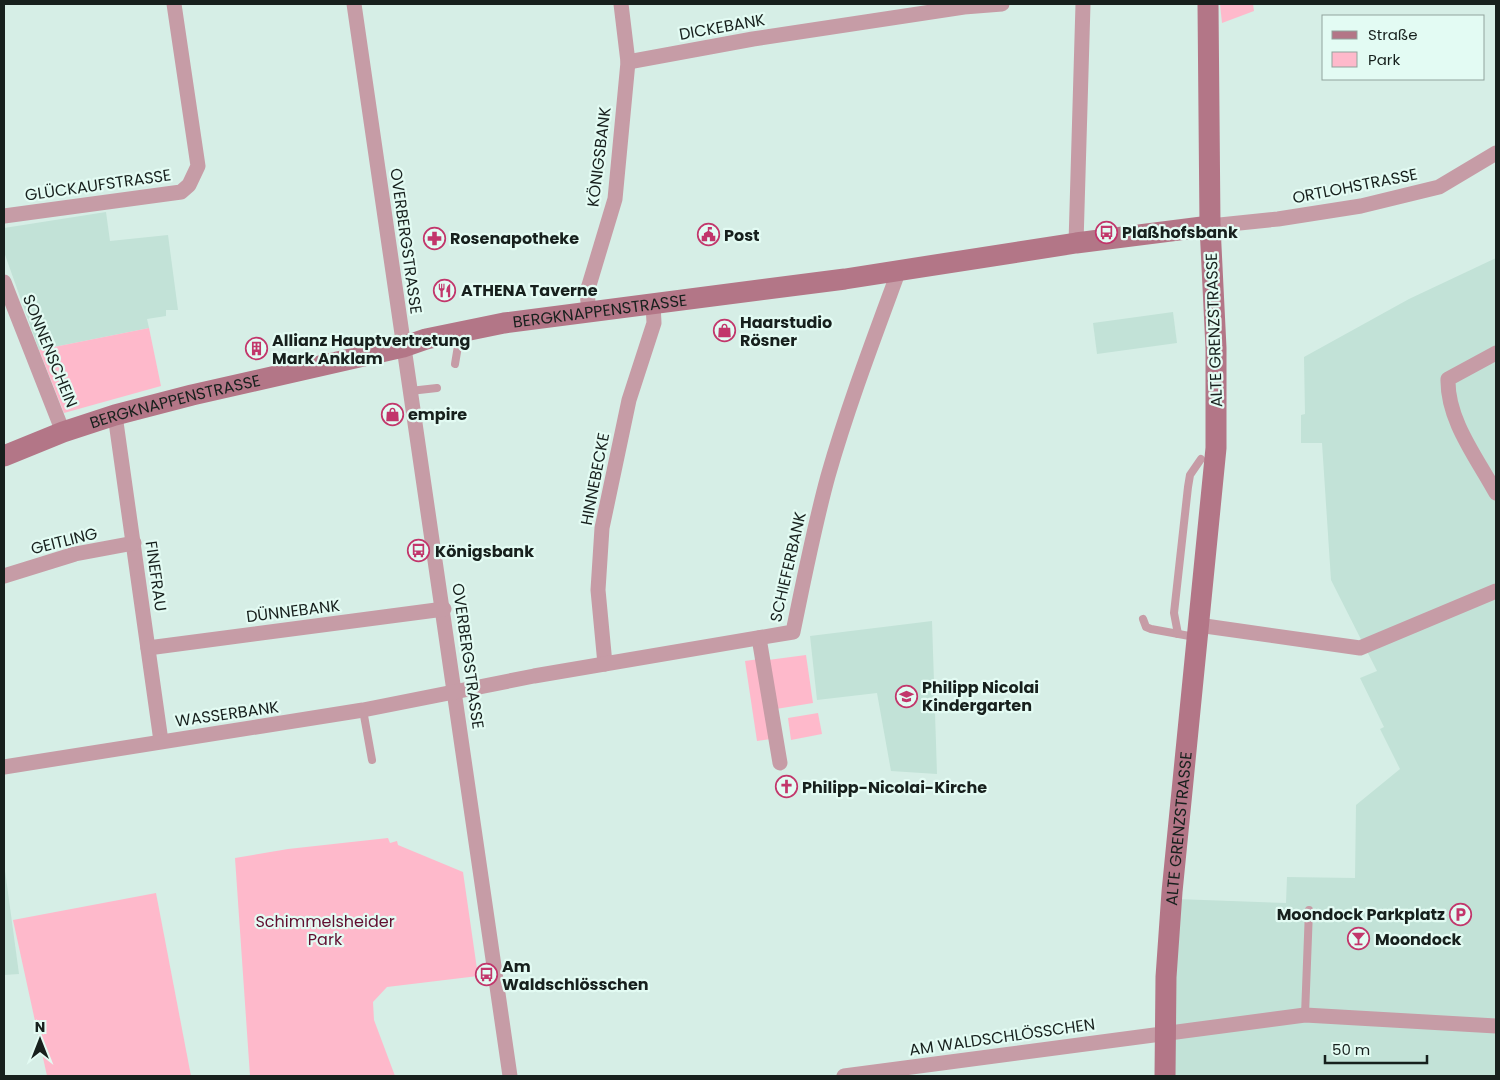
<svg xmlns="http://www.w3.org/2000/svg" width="1500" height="1080" viewBox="0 0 1500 1080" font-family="Poppins,sans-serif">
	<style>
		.built { fill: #c2e2d7 }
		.green { fill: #feb9cb }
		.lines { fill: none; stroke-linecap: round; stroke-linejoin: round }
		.lane { stroke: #c69ca6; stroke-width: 8 }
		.street { stroke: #c69ca6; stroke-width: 15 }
		.secondary { stroke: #b37687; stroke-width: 21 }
		.labels { text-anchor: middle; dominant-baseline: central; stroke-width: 4.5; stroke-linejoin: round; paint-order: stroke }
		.street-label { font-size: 16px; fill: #17201d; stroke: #e3fbf3 }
		.poi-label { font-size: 16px; font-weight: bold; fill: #17201d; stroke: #e3fbf3; text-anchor: start }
		.park-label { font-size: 16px; fill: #610f30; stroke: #e3fbf3 }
	</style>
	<rect width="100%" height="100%" fill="#d6eee6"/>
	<g class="built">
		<polygon points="106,212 110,241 168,235 178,310 166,310 166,316 147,319 149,328 39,350 4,252 4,228"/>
		<polygon points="1496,258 1496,1076 1170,1076 1176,899 1286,903 1287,877 1355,878 1356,805 1400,769 1380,729 1384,727 1360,678 1377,671 1331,580 1322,443 1301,443 1301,415 1305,414 1304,357 1409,299"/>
		<polygon points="1173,312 1177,343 1097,354 1093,323"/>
		<polygon points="932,621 937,774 891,771 877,693 817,700 810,636"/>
		<polygon points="4,863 19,974 4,975"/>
	</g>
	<g class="green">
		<polygon points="1220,4 1253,4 1254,11 1222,23"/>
		<polygon points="149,328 161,386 64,413 39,350"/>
		<polygon points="806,655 813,703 776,709 768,660"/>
		<polygon points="759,659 771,739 757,741 745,661"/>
		<polygon points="818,713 822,734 791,740 788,718"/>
		<polygon points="388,838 390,843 397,841 398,845 463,872 478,976 387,987 373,1002 374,1020 395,1076 250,1076 235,858 288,849"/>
		<polygon points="156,893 191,1076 47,1076 13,920"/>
	</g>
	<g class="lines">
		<g class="lane">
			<polyline points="455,364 460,334"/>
			<polyline points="410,391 437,388"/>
			<polyline points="1143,619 1146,627 1151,629 1195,637"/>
			<polyline points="1178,634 1174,613 1188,487 1190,475 1201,459"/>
			<polyline points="363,710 372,760"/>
			<polyline points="1305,1015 1309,910"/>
		</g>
		<g class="street">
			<path d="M354,4C406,361 458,719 510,1076"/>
			<polyline points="628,62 753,39 964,7 1002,4"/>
			<polyline points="4,216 181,192 189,185 198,166 174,4"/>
			<polyline points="1210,226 1278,219 1361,206 1439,187 1496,153"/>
			<polyline points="1076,243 1083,4"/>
			<polyline points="4,282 63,432"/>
			<polyline points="589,312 587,292 615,199 628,62 621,4"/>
			<path d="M1496,353L1448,379C1447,420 1477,458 1496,493"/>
			<polyline points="115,415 161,741"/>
			<polyline points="4,576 75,554 134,543"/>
			<polyline points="1198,625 1360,648 1496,591"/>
			<polyline points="759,638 780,763"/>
			<polyline points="148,648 444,609"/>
			<polyline points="605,664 598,590 602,528 629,400 654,323 653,304"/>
			<path d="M4,767L363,710L534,676L793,632C804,579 814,527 828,476C848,406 874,338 899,270"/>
			<polyline points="844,1076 1305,1015 1496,1026"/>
		</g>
		<g class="secondary">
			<path id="s1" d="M4,456L63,432L115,415L192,395L403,347L426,339L504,323L845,279L1076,243L1210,226"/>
			<path id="s2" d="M1165,1076L1166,977L1172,892L1216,448V348L1210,226L1208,4"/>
		</g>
	</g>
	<defs>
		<symbol id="bus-ring" viewBox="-11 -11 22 22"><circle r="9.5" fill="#e3fbf3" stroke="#c2366b" stroke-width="1.5"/><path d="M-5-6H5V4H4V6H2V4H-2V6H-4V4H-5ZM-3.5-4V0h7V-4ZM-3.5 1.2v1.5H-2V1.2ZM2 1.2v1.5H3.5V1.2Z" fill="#c2366b"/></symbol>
		<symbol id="civic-ring" viewBox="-11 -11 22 22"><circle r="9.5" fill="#e3fbf3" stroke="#c2366b" stroke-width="1.5"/><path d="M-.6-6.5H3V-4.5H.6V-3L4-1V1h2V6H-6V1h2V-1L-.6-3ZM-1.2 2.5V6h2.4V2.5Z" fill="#c2366b"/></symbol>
		<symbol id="pharmacy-ring" viewBox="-11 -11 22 22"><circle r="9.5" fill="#e3fbf3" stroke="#c2366b" stroke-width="1.5"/><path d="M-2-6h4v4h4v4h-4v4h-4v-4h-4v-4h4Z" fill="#c2366b"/></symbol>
		<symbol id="restaurant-ring" viewBox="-11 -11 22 22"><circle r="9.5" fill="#e3fbf3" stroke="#c2366b" stroke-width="1.5"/><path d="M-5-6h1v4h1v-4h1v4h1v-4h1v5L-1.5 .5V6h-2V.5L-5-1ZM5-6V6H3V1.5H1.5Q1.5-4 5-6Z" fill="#c2366b"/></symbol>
		<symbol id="shop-ring" viewBox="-11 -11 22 22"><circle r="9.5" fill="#e3fbf3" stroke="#c2366b" stroke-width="1.5"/><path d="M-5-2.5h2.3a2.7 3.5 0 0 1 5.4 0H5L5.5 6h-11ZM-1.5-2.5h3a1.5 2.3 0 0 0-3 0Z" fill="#c2366b"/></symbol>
		<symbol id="building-ring" viewBox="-11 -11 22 22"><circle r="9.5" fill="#e3fbf3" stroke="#c2366b" stroke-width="1.5"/><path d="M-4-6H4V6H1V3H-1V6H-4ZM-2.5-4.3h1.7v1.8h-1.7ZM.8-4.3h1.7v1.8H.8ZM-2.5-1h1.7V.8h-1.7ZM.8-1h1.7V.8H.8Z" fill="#c2366b"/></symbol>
		<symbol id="school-ring" viewBox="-11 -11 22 22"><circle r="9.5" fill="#e3fbf3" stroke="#c2366b" stroke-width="1.5"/><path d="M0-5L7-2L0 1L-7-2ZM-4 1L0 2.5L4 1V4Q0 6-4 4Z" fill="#c2366b"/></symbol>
		<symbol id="church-ring" viewBox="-11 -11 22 22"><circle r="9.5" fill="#e3fbf3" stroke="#c2366b" stroke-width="1.5"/><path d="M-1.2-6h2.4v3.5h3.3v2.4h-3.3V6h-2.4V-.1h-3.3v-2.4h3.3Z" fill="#c2366b"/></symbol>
		<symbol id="parking-ring" viewBox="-11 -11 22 22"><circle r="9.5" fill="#e3fbf3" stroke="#c2366b" stroke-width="1.5"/><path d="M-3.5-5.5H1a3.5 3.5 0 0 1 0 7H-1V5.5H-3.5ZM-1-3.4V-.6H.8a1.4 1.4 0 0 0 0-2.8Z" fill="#c2366b"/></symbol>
		<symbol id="bar-ring" viewBox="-11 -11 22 22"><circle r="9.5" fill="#e3fbf3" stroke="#c2366b" stroke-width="1.5"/><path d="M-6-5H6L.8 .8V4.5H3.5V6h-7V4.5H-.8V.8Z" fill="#c2366b"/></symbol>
	</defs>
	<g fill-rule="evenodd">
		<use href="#bus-ring" x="1094" y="220" width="25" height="25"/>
		<use href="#civic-ring" x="696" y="222" width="25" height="25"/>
		<use href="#pharmacy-ring" x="422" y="226" width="25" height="25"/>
		<use href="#restaurant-ring" x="432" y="278" width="25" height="25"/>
		<use href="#shop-ring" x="712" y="318" width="25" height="25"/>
		<use href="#building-ring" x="244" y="336" width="25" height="25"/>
		<use href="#shop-ring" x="380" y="402" width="25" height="25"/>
		<use href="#bus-ring" x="406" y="538" width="25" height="25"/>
		<use href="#school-ring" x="894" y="684" width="25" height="25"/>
		<use href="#church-ring" x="774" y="774" width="25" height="25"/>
		<use href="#parking-ring" x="1448" y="902" width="25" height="25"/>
		<use href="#bar-ring" x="1346" y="926" width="25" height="25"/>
		<use href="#bus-ring" x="474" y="962" width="25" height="25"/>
	</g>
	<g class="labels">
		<g class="street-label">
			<text transform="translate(722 27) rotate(-10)">DICKEBANK</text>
			<text transform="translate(599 157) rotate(-83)">KÖNIGSBANK</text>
			<text transform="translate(98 185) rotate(-8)">GLÜCKAUFSTRASSE</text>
			<text transform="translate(1355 186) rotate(-11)">ORTLOHSTRASSE</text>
			<text transform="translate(406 241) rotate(82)">OVERBERGSTRASSE</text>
			<text stroke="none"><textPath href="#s1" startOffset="615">BERGKNAPPENSTRASSE</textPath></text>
			<text transform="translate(1214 330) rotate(-92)">ALTE GRENZSTRASSE</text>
			<text transform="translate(50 351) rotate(68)">SONNENSCHEIN</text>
			<text stroke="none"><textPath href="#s1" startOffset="180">BERGKNAPPENSTRASSE</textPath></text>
			<text transform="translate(595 479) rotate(-79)">HINNEBECKE</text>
			<text transform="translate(64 541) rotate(-14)">GEITLING</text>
			<text transform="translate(788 567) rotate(-77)">SCHIEFERBANK</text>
			<text transform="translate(156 576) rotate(82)">FINEFRAU</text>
			<text transform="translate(293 611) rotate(-7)">DÜNNEBANK</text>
			<text transform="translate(468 656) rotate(82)">OVERBERGSTRASSE</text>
			<text transform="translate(227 714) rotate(-8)">WASSERBANK</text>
			<text stroke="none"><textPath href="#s2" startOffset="248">ALTE GRENZSTRASSE</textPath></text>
			<text transform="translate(1002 1037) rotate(-8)">AM WALDSCHLÖSSCHEN</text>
		</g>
		<g class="poi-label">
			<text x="1122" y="232">Plaßhofsbank</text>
			<text x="724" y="235">Post</text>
			<text x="450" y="238">Rosenapotheke</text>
			<text x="461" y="290">ATHENA Taverne</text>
			<text x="740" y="322">Haarstudio<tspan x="740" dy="18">Rösner</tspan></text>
			<text x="272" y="340">Allianz Hauptvertretung<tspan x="272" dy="18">Mark Anklam</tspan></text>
			<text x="408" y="414">empire</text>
			<text x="435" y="551">Königsbank</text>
			<text x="922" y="687">Philipp Nicolai<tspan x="922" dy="18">Kindergarten</tspan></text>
			<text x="802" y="787">Philipp-Nicolai-Kirche</text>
			<text x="1445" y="914" text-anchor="end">Moondock Parkplatz</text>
			<text x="1375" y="939">Moondock</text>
			<text x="502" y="966">Am<tspan x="502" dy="18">Waldschlösschen</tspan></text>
		</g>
		<g class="park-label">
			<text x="325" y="921">Schimmelsheider<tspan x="325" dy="18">Park</tspan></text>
		</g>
	</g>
	<rect width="1500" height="1080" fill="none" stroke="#17201d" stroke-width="10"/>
	<rect x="1322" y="15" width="162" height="65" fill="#e3fbf3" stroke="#91a39d"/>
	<rect x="1332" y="31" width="25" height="8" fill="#b37687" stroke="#91a39d"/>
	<text x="1368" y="40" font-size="15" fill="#17201d">Straße</text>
	<rect x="1332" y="52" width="25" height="15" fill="#feb9cb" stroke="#91a39d"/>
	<text x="1368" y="65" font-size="15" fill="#17201d">Park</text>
	<g transform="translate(40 1040)" stroke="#e3fbf3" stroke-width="4" paint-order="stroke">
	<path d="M0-4L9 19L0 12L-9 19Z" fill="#17201d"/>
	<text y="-8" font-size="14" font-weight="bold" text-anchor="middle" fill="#17201d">N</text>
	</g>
	<path d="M1325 1055v8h102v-8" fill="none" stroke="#17201d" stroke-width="2.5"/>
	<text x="1332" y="1055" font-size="15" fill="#17201d" stroke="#e3fbf3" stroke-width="4" paint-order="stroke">50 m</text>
</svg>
